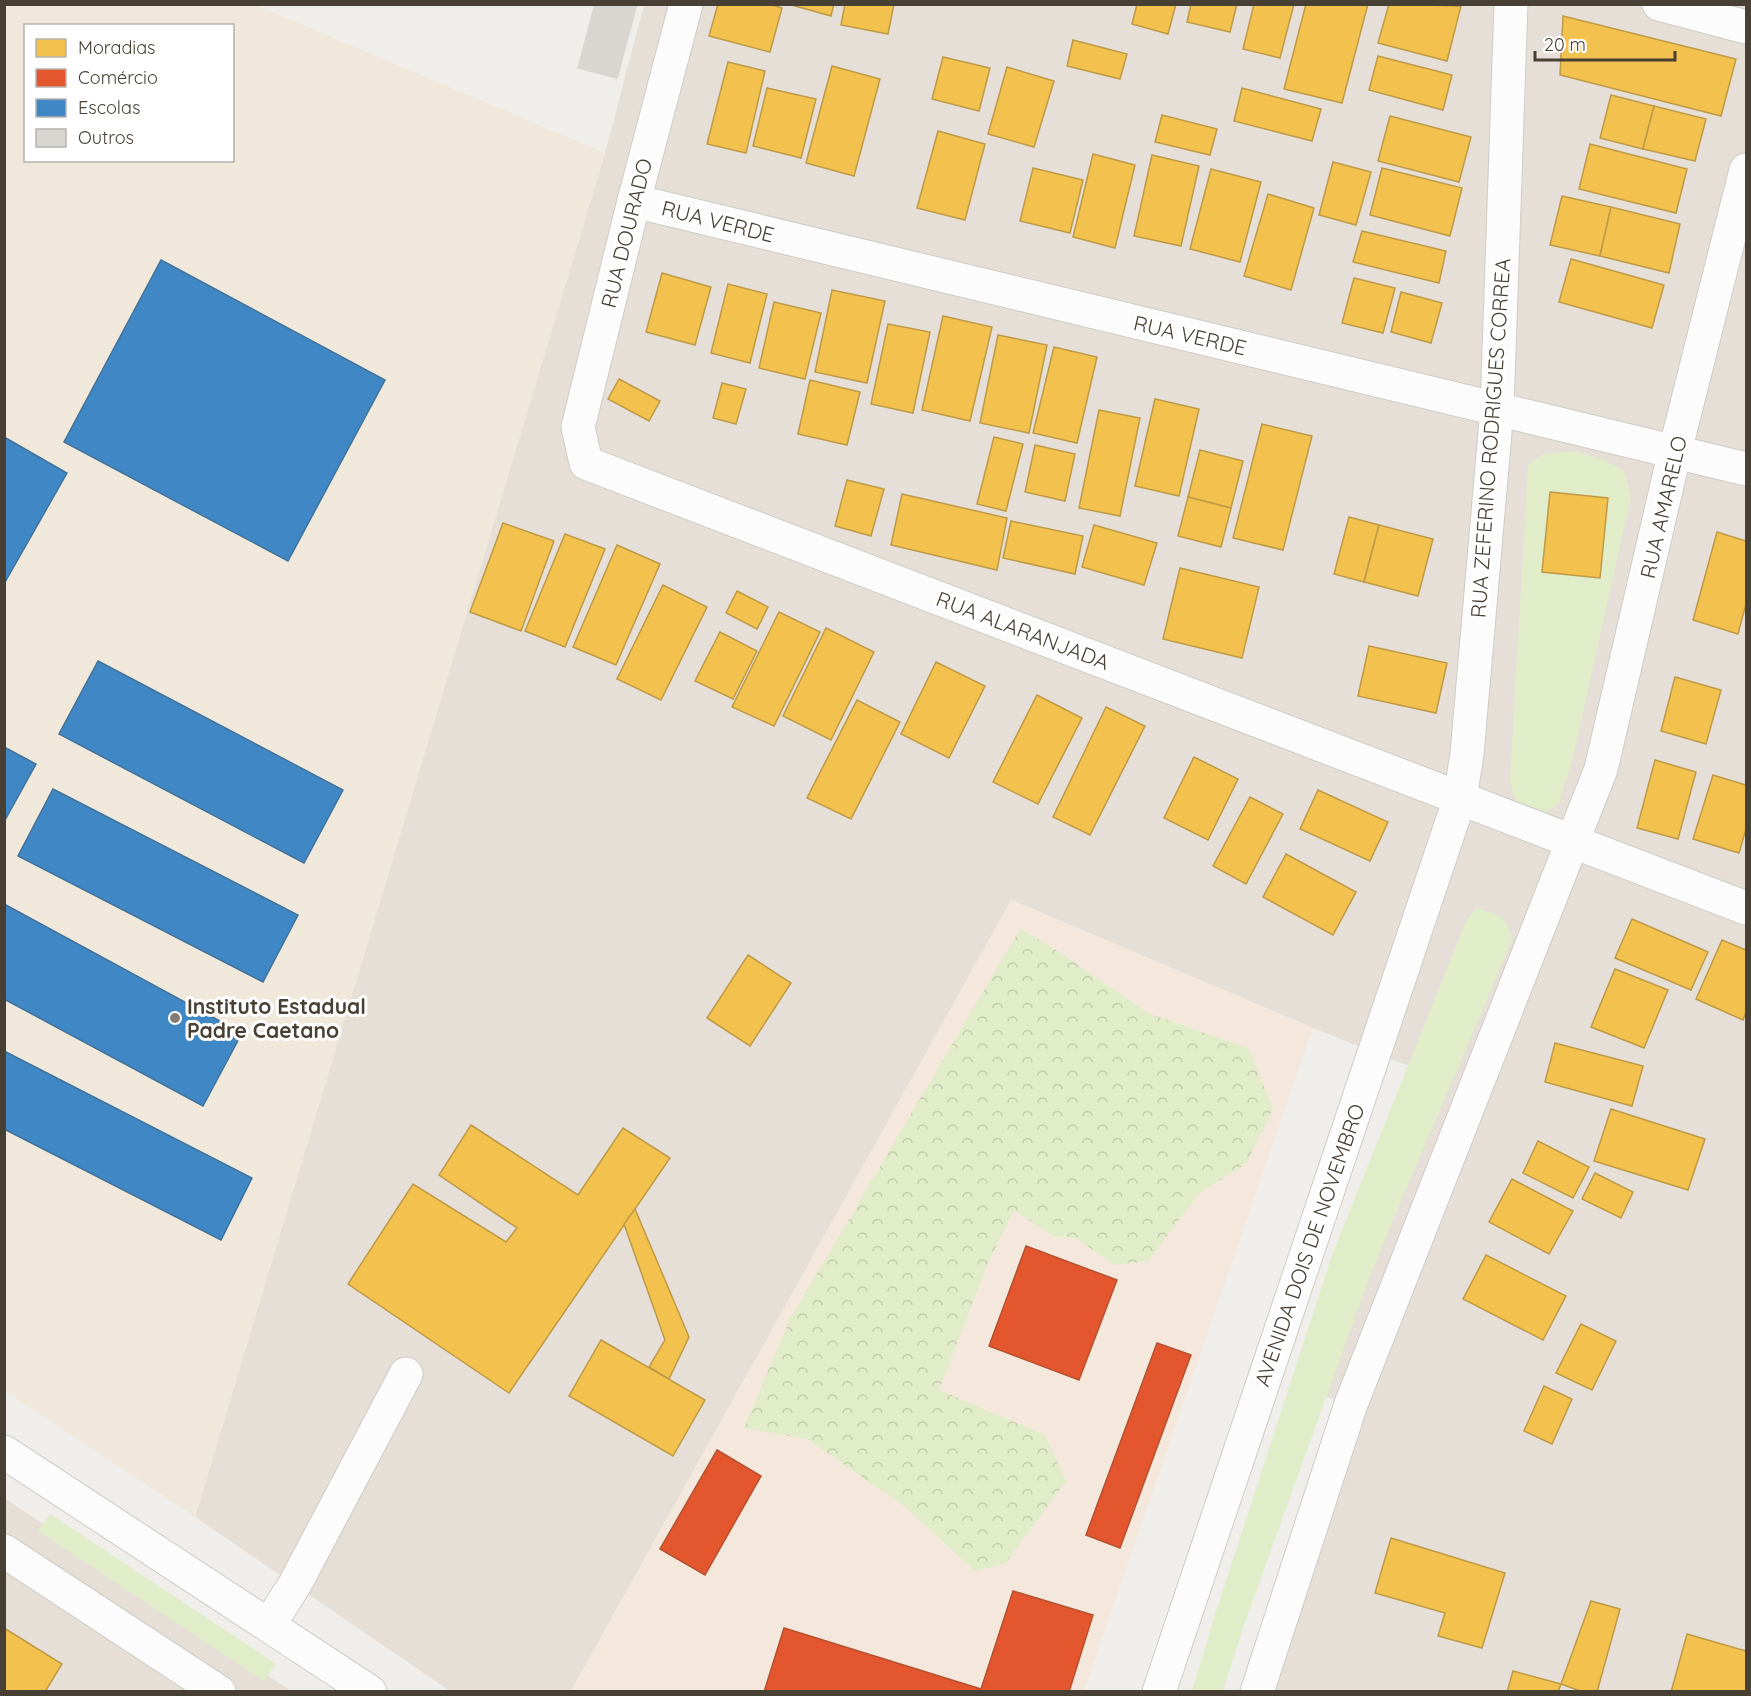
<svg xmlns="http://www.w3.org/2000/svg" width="1751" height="1696" viewBox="0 0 1751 1696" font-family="Quicksand,sans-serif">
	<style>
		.residential { fill: #e5dfd7 }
		.commercial { fill: #f4e8dc }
		.education { fill: #efe8db; fill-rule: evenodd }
		.grass { fill: #e1edc8 }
		.forest { fill: url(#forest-crowns) }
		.homes { fill: #f2c14e; stroke: #bf9a46; stroke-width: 1.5 }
		.shops { fill: #e4572e; stroke: #b55030; stroke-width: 1.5 }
		.schools { fill: #3f88c5; stroke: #42729a; stroke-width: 1.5 }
		.building { fill: #d9d5d1; stroke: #d9d5cf; stroke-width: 1.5 }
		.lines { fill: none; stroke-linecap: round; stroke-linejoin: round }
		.minor-casing { stroke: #cfccc7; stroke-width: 35 }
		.minor { stroke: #fdfcfc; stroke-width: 33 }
		.poi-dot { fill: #837c74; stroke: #fff; stroke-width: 2 }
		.labels { text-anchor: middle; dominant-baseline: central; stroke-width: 6; stroke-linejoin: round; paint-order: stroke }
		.street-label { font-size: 21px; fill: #483f35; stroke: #fff }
		.poi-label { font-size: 21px; font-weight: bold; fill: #483f35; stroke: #fff; text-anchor: start }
	</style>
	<defs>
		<pattern id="forest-crowns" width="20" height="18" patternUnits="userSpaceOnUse" patternTransform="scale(1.5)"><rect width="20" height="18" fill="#e1edc8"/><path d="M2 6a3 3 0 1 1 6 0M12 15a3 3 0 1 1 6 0" fill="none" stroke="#c3ccac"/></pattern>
	</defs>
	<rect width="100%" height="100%" fill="#f0eeea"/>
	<g class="residential">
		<polygon points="644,5 1746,5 1746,1691 1257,1691 1350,1404 1303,1390 1424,1072 1313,1028 1011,900 571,1691 450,1691 195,1517 605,153"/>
		<polygon points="4,1498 51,1529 291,1691 5,1691"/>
	</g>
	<polygon class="commercial" points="1011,900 1313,1028 1084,1691 571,1692"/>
	<path class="education" d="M4,5H256L605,153L195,1517L5,1391ZM26,26H232V160H26Z"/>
	<g class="grass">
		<polygon points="1573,451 1601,459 1624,471 1631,496 1573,757 1559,803 1541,816 1518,807 1510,781 1528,466 1541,455"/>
		<path d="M1476,908C1498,914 1508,916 1512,940L1372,1270L1243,1628L1223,1691H1192L1214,1618L1332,1255L1466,921Z"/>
		<polygon points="50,1514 276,1664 264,1681 38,1531"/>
	</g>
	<polygon class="forest" points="1020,929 1049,945 1148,1013 1248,1048 1273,1109 1246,1164 1200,1192 1148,1261 1114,1265 1076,1238 1053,1236 1014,1210 987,1265 939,1390 1045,1435 1066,1481 1005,1564 975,1571 904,1506 807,1439 744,1428 789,1321"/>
	<g class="homes">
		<polygon points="718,4 770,4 782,8 770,52 709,36"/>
		<polygon points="788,4 834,4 831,16"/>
		<polygon points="845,4 894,4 888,34 841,25"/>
		<polygon points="1137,4 1176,4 1168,34 1132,24"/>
		<polygon points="1191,4 1237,4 1230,32 1187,22"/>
		<polygon points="1254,4 1294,4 1280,58 1243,49"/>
		<polygon points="1306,4 1368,4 1342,103 1284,89"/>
		<polygon points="1389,4 1461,6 1447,61 1378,43"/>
		<polygon points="1563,16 1736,59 1721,116 1560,75"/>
		<polygon points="1073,40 1127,54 1120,79 1067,66"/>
		<polygon points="1378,56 1452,75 1443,110 1369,90"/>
		<polygon points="943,57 990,68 979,111 932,99"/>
		<polygon points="728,62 765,71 746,153 707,144"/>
		<polygon points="832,66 880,79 854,176 806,163"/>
		<polygon points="1007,67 1054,81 1034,147 988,134"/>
		<polygon points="767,88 816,99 801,158 753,146"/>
		<polygon points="1242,88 1321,109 1312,141 1234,121"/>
		<polygon points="1611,95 1654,106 1643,149 1600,138"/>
		<polygon points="1654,106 1706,119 1695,161 1643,149"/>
		<polygon points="1162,115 1217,129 1210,155 1155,142"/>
		<polygon points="1390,116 1471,137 1459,182 1378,161"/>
		<polygon points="938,131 985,144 965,220 917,208"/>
		<polygon points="1590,144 1687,169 1676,213 1579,189"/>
		<polygon points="1093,154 1135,165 1115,248 1073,237"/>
		<polygon points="1152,155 1199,166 1181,246 1134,236"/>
		<polygon points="1333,162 1371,172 1356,225 1319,215"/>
		<polygon points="1033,168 1083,180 1070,233 1020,221"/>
		<polygon points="1382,168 1462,188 1450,236 1370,215"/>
		<polygon points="1211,169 1261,182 1240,262 1190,249"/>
		<polygon points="1268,194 1314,208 1291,290 1244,276"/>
		<polygon points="1562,196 1611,207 1600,256 1550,245"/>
		<polygon points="1611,207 1680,224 1669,273 1600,256"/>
		<polygon points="1362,231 1446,251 1439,283 1353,262"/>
		<polygon points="1571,259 1664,285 1652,328 1559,302"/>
		<polygon points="662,273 711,287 695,345 646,332"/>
		<polygon points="1354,278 1395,288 1383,333 1342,323"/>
		<polygon points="728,284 767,294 750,363 711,353"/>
		<polygon points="832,290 885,301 867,383 815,372"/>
		<polygon points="1401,292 1442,303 1431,343 1391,332"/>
		<polygon points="774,302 821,313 805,379 759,368"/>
		<polygon points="943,316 992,327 970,421 922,410"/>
		<polygon points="888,324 930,332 913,413 871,404"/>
		<polygon points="998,335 1047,345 1029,433 980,423"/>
		<polygon points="1054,347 1097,357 1077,443 1033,433"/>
		<polygon points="619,379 660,401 649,421 608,399"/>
		<polygon points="810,380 860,392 847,445 798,434"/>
		<polygon points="722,383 746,389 736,424 713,418"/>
		<polygon points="1155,399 1199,409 1179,496 1135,486"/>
		<polygon points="1099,410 1140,418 1120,516 1079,508"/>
		<polygon points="1262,424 1312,436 1283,550 1233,538"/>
		<polygon points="994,437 1023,444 1006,511 977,504"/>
		<polygon points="1035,445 1075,454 1065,501 1025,492"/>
		<polygon points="1200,450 1243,461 1231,508 1188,497"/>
		<polygon points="847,480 884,489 871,536 835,526"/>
		<polygon points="1550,492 1608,498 1600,578 1542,572"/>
		<polygon points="902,494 1007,518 997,570 891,545"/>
		<polygon points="1188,497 1231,508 1221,547 1178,536"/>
		<polygon points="1349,517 1379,525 1364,582 1334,574"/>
		<polygon points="1011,521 1083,536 1075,574 1003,558"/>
		<polygon points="503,523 554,541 521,631 470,612"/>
		<polygon points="1094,525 1157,543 1144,585 1082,567"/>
		<polygon points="1379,525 1433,539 1418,596 1364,582"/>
		<polygon points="1717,532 1746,541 1746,604 1738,634 1693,620"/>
		<polygon points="565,534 605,549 565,647 525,631"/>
		<polygon points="617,545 660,564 616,665 573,647"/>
		<polygon points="1180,568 1259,587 1242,658 1163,639"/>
		<polygon points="663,585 707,607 661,700 617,679"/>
		<polygon points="737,591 768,607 757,629 726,613"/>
		<polygon points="779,612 820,632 774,726 732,707"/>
		<polygon points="826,628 874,652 831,740 783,716"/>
		<polygon points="720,632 757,651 733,699 695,681"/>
		<polygon points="1369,646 1447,663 1436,713 1358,696"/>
		<polygon points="936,662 985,686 949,758 901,734"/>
		<polygon points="1675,677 1721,690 1706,744 1661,731"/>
		<polygon points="1037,695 1082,718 1038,804 993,782"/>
		<polygon points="857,700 900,722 851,819 807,798"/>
		<polygon points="1106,707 1145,726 1090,835 1053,817"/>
		<polygon points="1194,757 1238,779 1208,840 1164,818"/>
		<polygon points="1655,760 1696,772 1678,839 1637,828"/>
		<polygon points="1713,775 1746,785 1746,829 1739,853 1693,839"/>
		<polygon points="1318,790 1388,822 1370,861 1300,829"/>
		<polygon points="1250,797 1283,814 1246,884 1213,866"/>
		<polygon points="1286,854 1356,892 1333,935 1263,897"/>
		<polygon points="1632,919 1708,952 1691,990 1615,958"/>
		<polygon points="1722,940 1746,950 1746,1012 1743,1020 1696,999"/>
		<polygon points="748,955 791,983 750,1046 707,1018"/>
		<polygon points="1615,969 1668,990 1644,1048 1591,1027"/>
		<polygon points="1555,1043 1643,1066 1632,1106 1545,1082"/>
		<polygon points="1611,1109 1705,1139 1688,1190 1594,1161"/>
		<polygon points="471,1125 578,1195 623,1128 670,1158 509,1393 348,1284 413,1184 506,1242 517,1228 439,1175"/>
		<polygon points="1538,1141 1589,1167 1573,1198 1523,1173"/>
		<polygon points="1595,1173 1633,1192 1621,1218 1582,1199"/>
		<polygon points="1512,1179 1573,1211 1549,1254 1489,1222"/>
		<polygon points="635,1209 689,1337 669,1379 649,1367 665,1340 624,1224"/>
		<polygon points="1486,1255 1566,1296 1543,1340 1463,1299"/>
		<polygon points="1581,1324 1616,1341 1592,1390 1556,1373"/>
		<polygon points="601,1340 705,1400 673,1456 569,1396"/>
		<polygon points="1544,1386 1572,1399 1552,1444 1524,1431"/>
		<polygon points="1391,1538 1505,1573 1482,1648 1438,1636 1445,1613 1375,1593"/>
		<polygon points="1591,1601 1620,1609 1597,1692 1583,1692 1561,1684"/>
		<polygon points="4,1628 62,1664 45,1692 4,1692"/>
		<polygon points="1687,1634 1746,1651 1746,1692 1671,1692"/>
		<polygon points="1513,1671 1561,1684 1558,1692 1507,1692"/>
	</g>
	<g class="shops">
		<polygon points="1026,1246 1117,1280 1079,1380 989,1346"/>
		<polygon points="1157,1343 1191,1355 1120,1548 1086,1535"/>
		<polygon points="717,1450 761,1476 705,1575 660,1549"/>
		<polygon points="1013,1591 1093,1615 1069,1692 764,1692 784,1628 981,1689"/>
	</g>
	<g class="schools">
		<polygon points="161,260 385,380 288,561 64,442"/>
		<polygon points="4,437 67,473 4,584"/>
		<polygon points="98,661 343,790 304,863 59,734"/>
		<polygon points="4,747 36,764 4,822"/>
		<polygon points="53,789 298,915 263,982 18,856"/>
		<polygon points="4,904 242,1033 203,1106 4,999"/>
		<polygon points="4,1051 252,1178 221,1240 4,1129"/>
	</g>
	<polygon class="building" points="595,4 637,4 617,78 578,68"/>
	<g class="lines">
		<defs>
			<g id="minor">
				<polyline points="686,4 634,201 578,427 586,463 1746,908"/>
				<polyline points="1659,4 1746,27"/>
				<polyline points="634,201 1746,469"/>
				<polyline points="4,1452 370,1692"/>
				<polyline points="4,1551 219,1692"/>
				<polyline points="269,1625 295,1584 406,1374"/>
				<polyline points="1159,1692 1460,798 1467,754 1497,409 1511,4"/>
				<polyline points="1257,1692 1351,1404 1601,769 1675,451 1746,170"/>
			</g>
		</defs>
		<use href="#minor" class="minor-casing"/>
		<use href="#minor" class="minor"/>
	</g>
	<circle class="poi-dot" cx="175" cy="1018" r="6"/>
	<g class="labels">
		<g class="street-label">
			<text transform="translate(718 221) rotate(14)">RUA VERDE</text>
			<text transform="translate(626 233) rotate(-76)">RUA DOURADO</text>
			<text transform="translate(1190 335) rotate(13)">RUA VERDE</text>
			<text transform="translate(1490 438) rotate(-86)">RUA ZEFERINO RODRIGUES CORREA</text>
			<text transform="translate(1663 507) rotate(-77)">RUA AMARELO</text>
			<text transform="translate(1023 630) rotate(21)">RUA ALARANJADA</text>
			<text transform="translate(1309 1245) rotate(-71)">AVENIDA DOIS DE NOVEMBRO</text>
		</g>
		<g class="poi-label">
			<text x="187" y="1006">Instituto Estadual<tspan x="187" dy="24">Padre Caetano</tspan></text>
		</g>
	</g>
	<rect width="1751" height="1696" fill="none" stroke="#483f35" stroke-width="12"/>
	<rect x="24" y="24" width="210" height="138" fill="#ffffff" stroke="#b6b2ae" stroke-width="1.5"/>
	<rect x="36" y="39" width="30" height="18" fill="#f2c14e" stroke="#b6b2ae" stroke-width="1.5"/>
	<text x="78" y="54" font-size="18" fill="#483f35">Moradias</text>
	<rect x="36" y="69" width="30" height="18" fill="#e4572e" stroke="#b6b2ae" stroke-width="1.5"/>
	<text x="78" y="84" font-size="18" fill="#483f35">Comércio</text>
	<rect x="36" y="99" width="30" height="18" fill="#3f88c5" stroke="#b6b2ae" stroke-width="1.5"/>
	<text x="78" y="114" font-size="18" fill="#483f35">Escolas</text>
	<rect x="36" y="129" width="30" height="18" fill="#d9d5d1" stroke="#b6b2ae" stroke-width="1.5"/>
	<text x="78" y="144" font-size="18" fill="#483f35">Outros</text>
	<path d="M1535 51v9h140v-9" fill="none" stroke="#483f35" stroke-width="3"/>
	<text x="1544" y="51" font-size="18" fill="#483f35" stroke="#ffffff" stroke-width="4.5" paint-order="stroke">20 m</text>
</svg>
